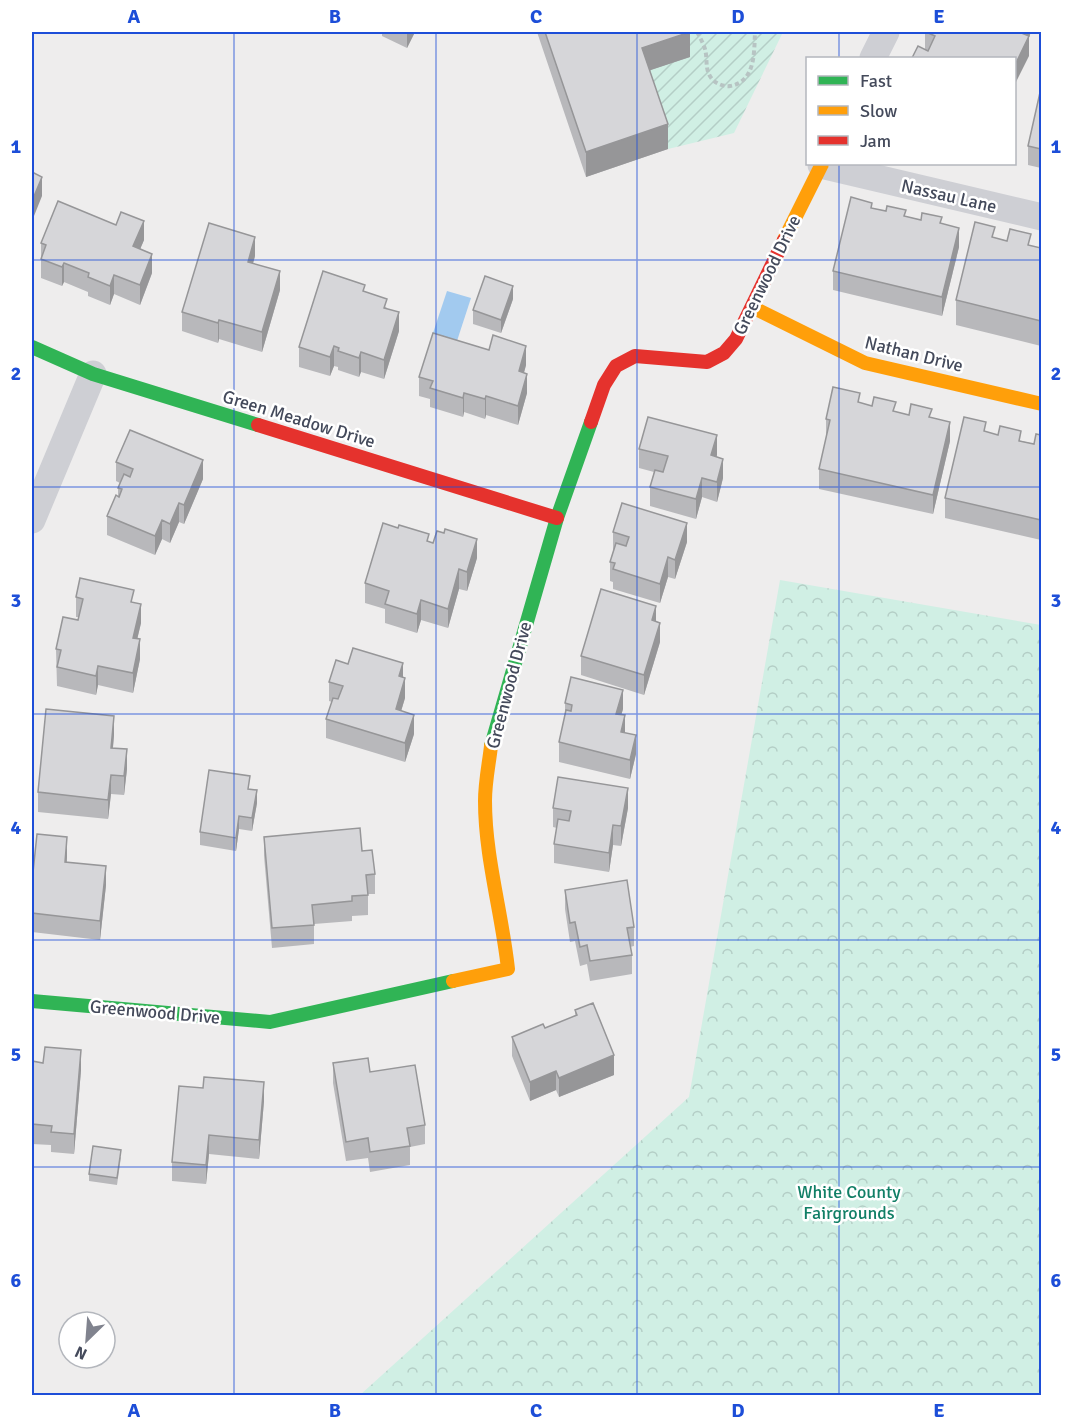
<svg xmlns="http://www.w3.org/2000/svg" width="1073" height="1427" viewBox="0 0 1073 1427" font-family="Signika,sans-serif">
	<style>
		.forest { fill: url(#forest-crowns) }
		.garden { fill: url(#garden-furrows) }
		.water { fill: #a2caef }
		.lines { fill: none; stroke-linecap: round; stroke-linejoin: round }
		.path { stroke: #b7c4c3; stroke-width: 4; stroke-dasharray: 4.5 3; stroke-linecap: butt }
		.street { stroke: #cecfd4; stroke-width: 27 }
		.fast { stroke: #30b455; stroke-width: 14 }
		.slow { stroke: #ff9f0a; stroke-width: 14 }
		.jam { stroke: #e5322d; stroke-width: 14 }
		.wall { fill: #b8b8bb }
		.shaded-wall { fill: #969698 }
		.building { fill: #d6d6d9; stroke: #969698; stroke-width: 1.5 }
		.grid { fill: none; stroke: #1d4ed8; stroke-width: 1.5; stroke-opacity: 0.55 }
		.labels { text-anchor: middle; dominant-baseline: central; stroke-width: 5; stroke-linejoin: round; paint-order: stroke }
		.street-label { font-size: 18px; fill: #444a5b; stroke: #fff }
		.park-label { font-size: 18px; fill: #117f66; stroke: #fff }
		.neatline { fill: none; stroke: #1d4ed8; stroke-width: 2 }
		.grid-label { font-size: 20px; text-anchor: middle; font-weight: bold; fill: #1d4ed8 }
	</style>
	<defs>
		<pattern id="forest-crowns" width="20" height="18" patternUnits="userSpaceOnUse" patternTransform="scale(1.5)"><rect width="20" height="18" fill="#d0efe4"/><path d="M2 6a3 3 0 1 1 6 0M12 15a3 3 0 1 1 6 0" fill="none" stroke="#b4cec6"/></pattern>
		<pattern id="garden-furrows" width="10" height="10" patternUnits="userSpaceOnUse" patternTransform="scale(1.5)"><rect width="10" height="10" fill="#d0efe4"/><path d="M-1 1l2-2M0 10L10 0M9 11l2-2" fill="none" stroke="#b4cec6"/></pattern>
	</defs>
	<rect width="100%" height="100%" fill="#eeeded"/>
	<polygon class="forest" points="780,580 1041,625 1041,1395 360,1395 689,1097"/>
	<polygon class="garden" points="682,32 783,32 734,133 668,149 642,73"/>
	<polygon class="water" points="447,291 471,298 456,344 432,336"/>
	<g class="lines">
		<path class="path" d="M697,32C700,37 703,43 705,49C708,60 704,71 713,80C717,84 725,87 730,86C756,82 754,51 755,32"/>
		<g class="street">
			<polyline points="873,58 886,32"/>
			<polyline points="821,165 1042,217"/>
			<polyline points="32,520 93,374"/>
		</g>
		<g class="fast">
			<polyline points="32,347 93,374 258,425"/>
			<polyline points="491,746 557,518 591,422"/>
			<polyline points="32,1001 270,1022 453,981"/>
		</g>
		<g class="slow">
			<polyline points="784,240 822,164"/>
			<polyline points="752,307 865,363 1042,404"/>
			<path d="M453,981L508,969C502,913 485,857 485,801C485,782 489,764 491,746"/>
		</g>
		<g class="jam">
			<polyline points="591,422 604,385 616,366 635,356 707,362 724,353 736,339 784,240"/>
			<polyline points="258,425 557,518"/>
		</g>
	</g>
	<g class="wall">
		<polygon points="382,32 415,32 407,48 382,36"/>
		<polygon points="537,32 690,32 690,57 650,70 668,149 586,177"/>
		<polygon points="925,32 1031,32 1029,37 1029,56 1014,58 912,58 925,50"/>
		<polygon points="1041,88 1041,168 1028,165 1028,146"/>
		<polygon points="872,208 921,220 959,247 942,316 833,290 833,271"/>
		<polygon points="995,238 1041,248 1041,346 956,325 956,300"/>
		<polygon points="144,240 140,249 152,273 140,305 114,294 110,305 88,296 88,292 64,282 62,286 41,278 41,243"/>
		<polygon points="255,256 253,263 280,290 262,352 219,339 218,343 182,331 182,312"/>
		<polygon points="365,292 387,308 399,331 384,379 361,372 359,377 338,370 338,367 334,366 330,376 299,367 299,347"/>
		<polygon points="513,299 501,333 473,324 473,310"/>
		<polygon points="526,365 524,373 527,393 518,425 486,415 485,419 464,412 463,417 430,407 430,399 419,396 419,377"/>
		<polygon points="860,403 909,415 932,418 950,441 933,514 819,489 819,469 826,439 826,419"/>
		<polygon points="986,432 1034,444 1041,435 1041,540 945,518 945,498"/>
		<polygon points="639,449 717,455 716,457 723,478 717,502 702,497 696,519 650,506 650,487 654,472 639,468"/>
		<polygon points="116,462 203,479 184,524 179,522 170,543 162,539 155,555 107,535 107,516 118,497 118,488 120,483 116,481"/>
		<polygon points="613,532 687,542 675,579 668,577 660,603 613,589 613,582 610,581 610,562 613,552"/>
		<polygon points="429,542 477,558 467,591 459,589 448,628 421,620 417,633 385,623 385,609 365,603 365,583"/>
		<polygon points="76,597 134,603 141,623 137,639 140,659 133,693 98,685 96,695 57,686 56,649 78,620 79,617 76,617"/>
		<polygon points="656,621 660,642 644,695 581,675 581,656"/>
		<polygon points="348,664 403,678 405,698 401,711 414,734 405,762 326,738 326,719 332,702 329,701 329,682"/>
		<polygon points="565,703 623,709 621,715 625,733 636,754 630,779 559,762 559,742 565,717"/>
		<polygon points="114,735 113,748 127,769 124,795 111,794 108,819 38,812 38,792"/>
		<polygon points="250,789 257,803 252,831 239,829 236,851 200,845 200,832"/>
		<polygon points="553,808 628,808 621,846 613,845 609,872 554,863 554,844 557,828 553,827"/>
		<polygon points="264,837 362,851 375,874 375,894 368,894 368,915 352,916 352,921 314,924 314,944 272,948 264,856"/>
		<polygon points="67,857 67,862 106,885 100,940 32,932 32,882"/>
		<polygon points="565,890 634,927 634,946 630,947 632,955 632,974 590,981 587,964 580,966 575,941 570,942 565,909"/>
		<polygon points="575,1010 614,1075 559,1097 556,1090 530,1101 512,1056 512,1037 545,1028 575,1016"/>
		<polygon points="32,1061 81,1070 74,1154 51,1152 51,1145 32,1144"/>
		<polygon points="333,1063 370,1072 425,1125 425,1144 410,1147 410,1165 370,1172 368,1158 346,1161 333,1083"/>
		<polygon points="179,1086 264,1101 259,1159 209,1154 206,1184 172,1181 172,1162"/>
		<polygon points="121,1157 117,1185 89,1181 89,1174"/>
	</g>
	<g class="shaded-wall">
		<polygon points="408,32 415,32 407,48 407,34"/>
		<polygon points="690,32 690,57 642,73 642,48"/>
		<polygon points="1025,32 1031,32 1029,37 1029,56 1014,86 1014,67 1025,44"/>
		<polygon points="668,124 668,149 586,177 586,152"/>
		<polygon points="42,177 42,196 32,221 32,201"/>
		<polygon points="144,221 144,240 133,266 133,246"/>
		<polygon points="959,228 959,247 942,316 942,297"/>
		<polygon points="255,237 255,256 248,281 248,262"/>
		<polygon points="152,254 152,273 140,305 140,285"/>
		<polygon points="64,263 64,282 62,286 62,267"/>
		<polygon points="280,271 280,290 262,352 262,332"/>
		<polygon points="114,275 114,294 110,305 110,286"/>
		<polygon points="513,286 513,299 501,333 501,320"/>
		<polygon points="399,312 399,331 384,379 384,360"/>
		<polygon points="219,320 219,339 218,343 218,323"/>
		<polygon points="334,346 334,366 330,376 330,357"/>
		<polygon points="526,346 526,365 519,390 519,371"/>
		<polygon points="361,352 361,372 359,377 359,358"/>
		<polygon points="527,374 527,393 518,425 518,406"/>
		<polygon points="464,393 464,412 463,417 463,398"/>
		<polygon points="486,396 486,415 485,419 485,399"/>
		<polygon points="950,422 950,441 933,514 933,495"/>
		<polygon points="717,435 717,455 711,475 711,455"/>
		<polygon points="723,459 723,478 717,502 717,482"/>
		<polygon points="203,460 203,479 184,524 184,505"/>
		<polygon points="702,478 702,497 696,519 696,499"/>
		<polygon points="179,503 179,522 170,543 170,524"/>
		<polygon points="162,520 162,539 155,555 155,536"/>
		<polygon points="687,523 687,542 675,579 675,560"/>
		<polygon points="477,539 477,558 467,591 467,572"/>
		<polygon points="668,557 668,577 660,603 660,584"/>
		<polygon points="459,569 459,589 448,628 448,609"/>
		<polygon points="421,600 421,620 417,633 417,614"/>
		<polygon points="141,604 141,623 133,657 133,638"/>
		<polygon points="656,606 656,625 652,620"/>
		<polygon points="660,623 660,642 644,695 644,675"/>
		<polygon points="140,639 140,659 133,693 133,673"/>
		<polygon points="403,663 403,682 399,676"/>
		<polygon points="98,666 98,685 96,695 96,676"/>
		<polygon points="405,678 405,698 396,728 396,709"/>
		<polygon points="623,690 623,709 616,733 616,714"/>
		<polygon points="414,715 414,734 405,762 405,743"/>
		<polygon points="625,715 625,735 621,732"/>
		<polygon points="114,716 114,735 111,767 111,748"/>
		<polygon points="636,735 636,754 630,779 630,760"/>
		<polygon points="127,749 127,769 124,795 124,776"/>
		<polygon points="111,775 111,794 108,819 108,800"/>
		<polygon points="628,788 628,808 621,846 621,826"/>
		<polygon points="257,790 257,803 252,831 252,818"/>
		<polygon points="239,816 239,829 236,851 236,838"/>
		<polygon points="613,825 613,845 609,872 609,853"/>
		<polygon points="67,837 67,857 65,881 65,862"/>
		<polygon points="106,866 106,885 100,940 100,921"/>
		<polygon points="81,1050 81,1070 74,1154 74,1134"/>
		<polygon points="614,1055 614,1075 559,1097 559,1078"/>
		<polygon points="556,1071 556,1090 530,1101 530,1082"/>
		<polygon points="264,1082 264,1101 259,1159 259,1140"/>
		<polygon points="209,1135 209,1154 206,1184 206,1165"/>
	</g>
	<g class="building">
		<polygon points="545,32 690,32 642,48 668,124 586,152"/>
		<polygon points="926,32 1019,32 1029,36 1014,67 1014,58 912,58 918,46 928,51 935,36"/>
		<polygon points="1041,88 1041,149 1028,146"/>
		<polygon points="32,172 42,177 32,201"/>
		<polygon points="851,197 872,203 871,208 886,211 887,206 906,210 904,216 921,220 922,213 942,217 940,223 959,228 942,297 833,271"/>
		<polygon points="58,201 116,225 121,212 144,221 133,246 152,254 140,285 114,275 110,286 88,277 89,273 64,263 62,267 41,259 46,245 41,243"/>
		<polygon points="975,222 995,227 992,237 1007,241 1010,229 1031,234 1028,245 1041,248 1041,321 956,300"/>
		<polygon points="209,223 255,237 248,262 280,271 262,332 219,320 218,323 182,312"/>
		<polygon points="323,271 365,285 363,291 387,299 384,308 399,312 384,360 361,352 359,358 338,351 339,348 334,346 330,357 299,347"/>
		<polygon points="485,276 513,286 501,320 473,310"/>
		<polygon points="433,333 489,350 493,335 526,346 519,371 527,374 518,406 486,396 485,399 464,393 463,398 430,388 433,381 419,377"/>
		<polygon points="833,387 860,393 858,402 872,406 874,397 896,402 893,411 909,415 911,404 932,409 929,417 950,422 933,495 819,469 830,420 826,419"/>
		<polygon points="648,417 717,435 711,455 723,459 717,482 702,478 696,499 650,487 655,470 663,472 668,456 639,449"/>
		<polygon points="964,417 986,422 984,431 998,435 1000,426 1021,431 1019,441 1034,444 1036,434 1041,435 1041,520 945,498"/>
		<polygon points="130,430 203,460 184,505 179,503 170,524 162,520 155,536 107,516 116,495 119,497 122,489 118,488 124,474 130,477 133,469 116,462"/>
		<polygon points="622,503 687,523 675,560 668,557 660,584 613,569 615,563 610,562 616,543 626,546 629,537 613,532"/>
		<polygon points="383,523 398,528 399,525 429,534 427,541 433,543 437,531 444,533 445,529 477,539 467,572 459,569 448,609 421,600 417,614 385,604 389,591 365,583"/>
		<polygon points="80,578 134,590 131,602 141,604 133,638 140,639 133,673 98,666 96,676 57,667 61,650 56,649 63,617 78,620 83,599 76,597"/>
		<polygon points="601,589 656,606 652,620 660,623 644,675 581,656"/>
		<polygon points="353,648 403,663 399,676 405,678 396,709 414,715 405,743 326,719 333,698 338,699 343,686 329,682 336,660 348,664"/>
		<polygon points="571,677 623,690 616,714 625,715 621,732 636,735 630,760 559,742 566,710 571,711 572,705 565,703"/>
		<polygon points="46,709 114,716 111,748 127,749 124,776 111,775 108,800 38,792"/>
		<polygon points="209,770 250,776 248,789 257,790 252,818 239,816 236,838 200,832"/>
		<polygon points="558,777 628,788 621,826 613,825 609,853 554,844 558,819 569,821 571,811 553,808"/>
		<polygon points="360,828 362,851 372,850 375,874 366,875 368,895 352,896 352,901 312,905 314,925 272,928 264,837"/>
		<polygon points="37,834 67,837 65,862 106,866 100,921 32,913 32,882"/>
		<polygon points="627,880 634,927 627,928 632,955 590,961 587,945 580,947 575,922 570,923 565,890"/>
		<polygon points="593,1003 614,1055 559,1078 556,1071 530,1082 512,1037 543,1024 545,1028 577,1015 575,1010"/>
		<polygon points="45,1047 81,1050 74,1134 51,1132 52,1126 32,1124 32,1061 43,1063"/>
		<polygon points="368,1058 370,1072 415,1065 425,1125 407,1128 410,1146 370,1152 368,1138 346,1142 333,1063"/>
		<polygon points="204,1077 264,1082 259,1140 209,1135 206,1165 172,1162 179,1086 203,1088"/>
		<polygon points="93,1146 121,1150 117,1178 89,1174"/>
	</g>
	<path class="grid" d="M234,32V1396M436,32V1396M637,32V1396M839,32V58M839,164V1396M32,260H1042M32,487H1042M32,714H1042M32,940H1042M32,1167H1042"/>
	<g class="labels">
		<g class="street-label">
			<text transform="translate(949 196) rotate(13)">Nassau Lane</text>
			<text transform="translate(767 275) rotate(-64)">Greenwood Drive</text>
			<text transform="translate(914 354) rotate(14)">Nathan Drive</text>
			<text transform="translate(299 419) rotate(17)">Green Meadow Drive</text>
			<text transform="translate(509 685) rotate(-75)">Greenwood Drive</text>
			<text transform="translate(155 1012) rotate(5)">Greenwood Drive</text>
		</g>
		<g class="park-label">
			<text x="849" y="1192">White County<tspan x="849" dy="21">Fairgrounds</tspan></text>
		</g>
	</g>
	<rect width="1073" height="1427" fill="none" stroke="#ffffff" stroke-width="66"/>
	<rect x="806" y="57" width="210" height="108" fill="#ffffff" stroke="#b4b7bd" stroke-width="1.5"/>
	<rect x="818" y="76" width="30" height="9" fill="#30b455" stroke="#b4b7bd" stroke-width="1.5"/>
	<text x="860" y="87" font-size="18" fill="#444a5b">Fast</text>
	<rect x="818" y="106" width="30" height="9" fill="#ff9f0a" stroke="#b4b7bd" stroke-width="1.5"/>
	<text x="860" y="117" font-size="18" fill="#444a5b">Slow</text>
	<rect x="818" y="136" width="30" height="9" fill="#e5322d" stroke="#b4b7bd" stroke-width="1.5"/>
	<text x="860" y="147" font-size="18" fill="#444a5b">Jam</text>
	<g transform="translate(87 1340) rotate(205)"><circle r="28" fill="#ffffff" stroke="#b4b7bd" stroke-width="1.5"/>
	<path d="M0-4.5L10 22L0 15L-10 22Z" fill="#80838e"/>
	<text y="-9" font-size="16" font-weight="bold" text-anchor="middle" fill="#444a5b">N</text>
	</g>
	<rect x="33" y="33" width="1007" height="1361" class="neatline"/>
	<g class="grid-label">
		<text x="134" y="23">A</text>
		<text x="335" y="23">B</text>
		<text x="536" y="23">C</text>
		<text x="738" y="23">D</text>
		<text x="939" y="23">E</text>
		<text x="16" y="153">1</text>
		<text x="1056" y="153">1</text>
		<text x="16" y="380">2</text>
		<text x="1056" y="380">2</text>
		<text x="16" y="607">3</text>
		<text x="1056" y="607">3</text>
		<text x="16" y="834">4</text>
		<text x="1056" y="834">4</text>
		<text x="16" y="1061">5</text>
		<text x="1056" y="1061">5</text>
		<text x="16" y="1287">6</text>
		<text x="1056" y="1287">6</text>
		<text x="134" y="1417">A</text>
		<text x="335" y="1417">B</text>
		<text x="536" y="1417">C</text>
		<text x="738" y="1417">D</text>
		<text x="939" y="1417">E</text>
	</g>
</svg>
